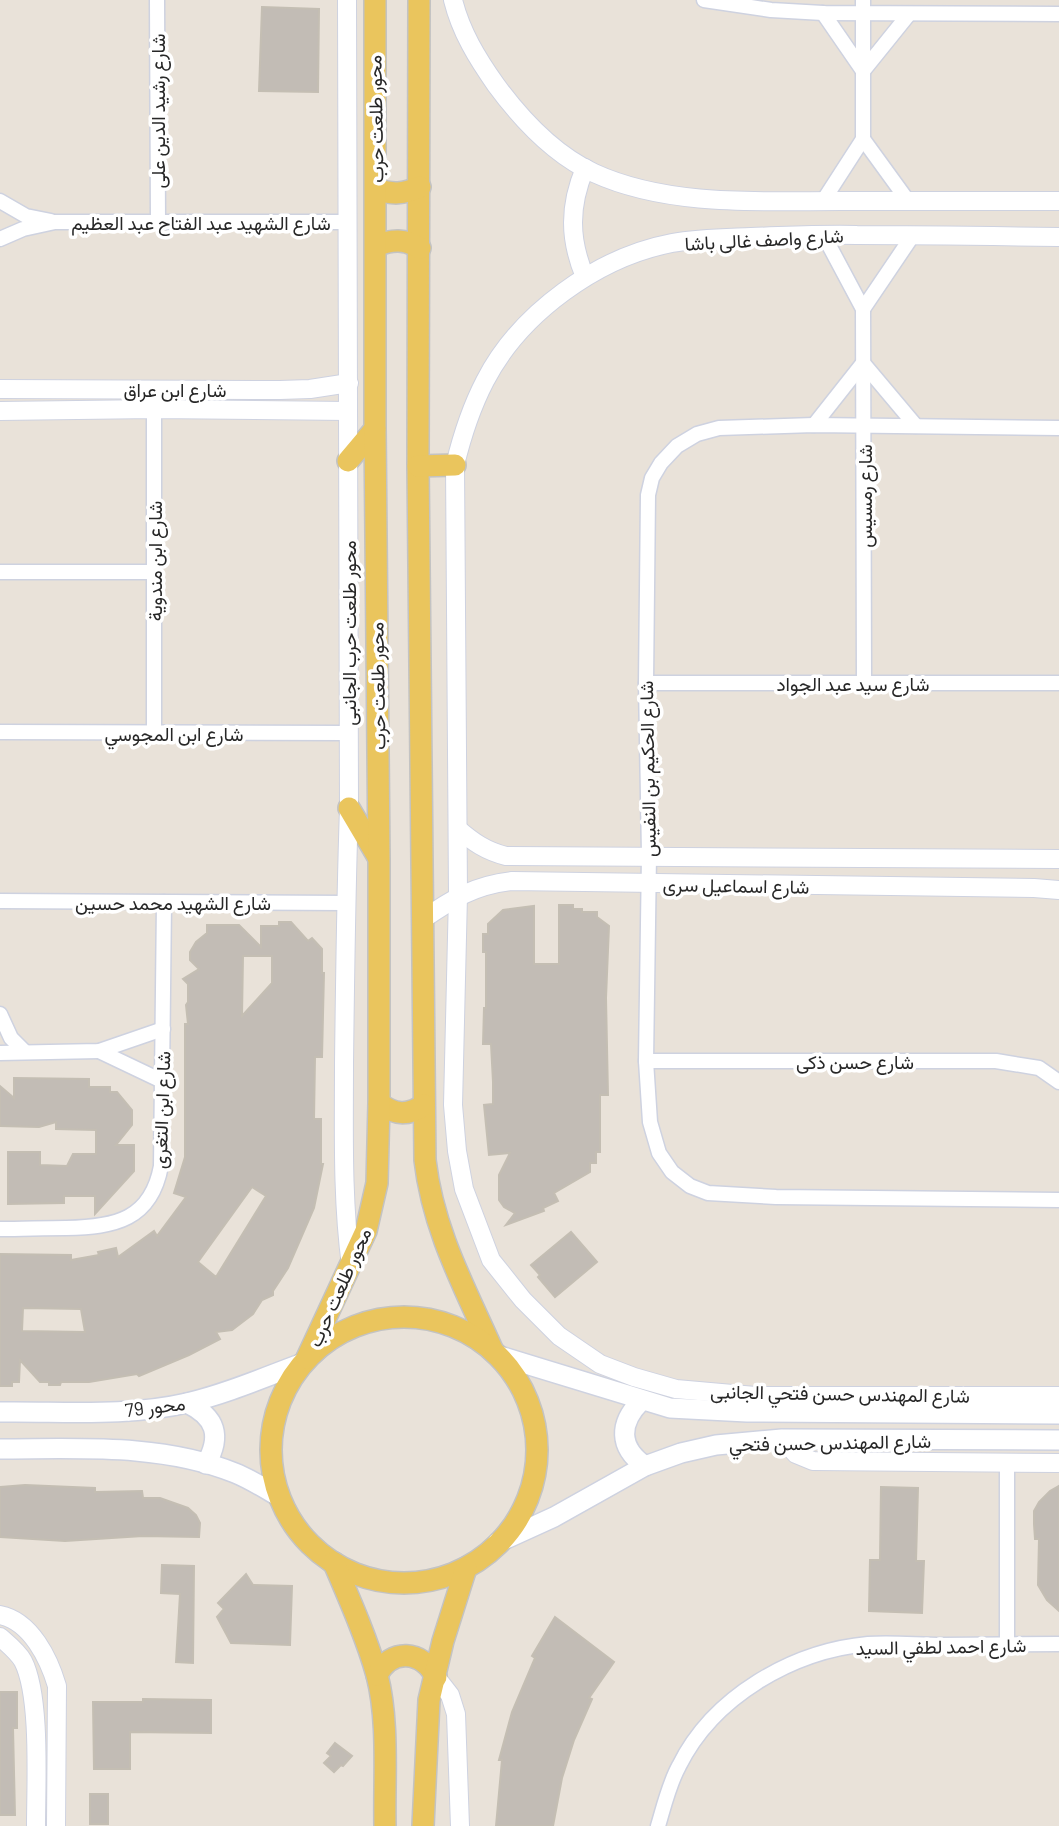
<svg xmlns="http://www.w3.org/2000/svg" width="1059" height="1826" viewBox="0 0 1059 1826" font-family="Barlow,Vazirmatn,sans-serif">
	<style>
		.building { fill: #c2bcb5; stroke: #c4beb3; stroke-width: 2; fill-rule: evenodd }
		.lines { fill: none; stroke-linecap: round; stroke-linejoin: round }
		.minor-casing { stroke: #ced2e0; stroke-width: 17 }
		.tertiary-casing { stroke: #ced2e0; stroke-width: 20 }
		.secondary-casing { stroke: #ced2e0; stroke-width: 22 }
		.primary-casing { stroke: #c3c3c3; stroke-width: 24 }
		.minor { stroke: #fff; stroke-width: 14 }
		.tertiary { stroke: #fff; stroke-width: 18 }
		.secondary { stroke: #fff; stroke-width: 19 }
		.primary { stroke: #eac55d; stroke-width: 21 }
		.labels { text-anchor: middle; dominant-baseline: central; stroke-width: 7; stroke-linejoin: round; paint-order: stroke }
		.street-label { font-size: 19px; fill: #272727; stroke: #fff }
	</style>
	<rect width="100%" height="100%" fill="#e9e2d9"/>
	<g class="building">
		<polygon points="262,7 319,9 318,92 259,91"/>
		<polygon points="559,905 573,905 573,909 582,909 582,912 597,912 597,917 609,926 606,998 608,1095 600,1095 600,1152 596,1152 596,1163 590,1163 590,1172 554,1193 558,1201 543,1208 544,1211 506,1225 515,1213 504,1207 499,1200 499,1175 510,1153 489,1155 484,1105 493,1104 493,1082 491,1044 483,1044 484,1008 486,1008 486,952 483,952 483,934 488,934 488,924 503,910 534,906 534,964 559,964"/>
		<path d="M279,922H291L308,941L312,938L322,949V973H324L322,1057H315L314,1119H321V1164H323L314,1208L288,1268L273,1291V1295L262,1300L253,1314L232,1330L216,1332L220,1339L189,1355L139,1376L137,1374L89,1382H61L60,1385H49V1382H40L20,1360L19,1382H12V1386H0V1254L71,1255V1260L99,1255L98,1252L116,1248L118,1257L154,1231L157,1236L186,1197L174,1193L185,1157V1024H188L186,1005L188,1002V984L183,979L199,969L190,960V952L196,942L207,933V925H239L261,947V926H279ZM243,956H272V983L242,1016ZM252,1187L266,1196L216,1277L198,1262ZM23,1308L81,1309L85,1332L22,1331Z"/>
		<polygon points="14,1078 89,1079 89,1087 110,1087 110,1092 117,1092 132,1110 132,1125 116,1145 134,1145 134,1171 95,1214 95,1196 64,1196 64,1203 8,1204 8,1152 40,1152 40,1165 67,1166 73,1154 96,1154 96,1130 56,1129 56,1122 39,1127 0,1126 0,1086 14,1098"/>
		<polygon points="571,1232 597,1262 555,1297 538,1277 540,1275 531,1265"/>
		<polygon points="25,1485 95,1488 95,1492 142,1491 143,1498 160,1498 188,1508 196,1515 200,1523 199,1537 143,1536 65,1541 0,1537 0,1487"/>
		<polygon points="1059,1486 1059,1611 1047,1600 1038,1585 1039,1539 1035,1539 1034,1524 1034,1511 1039,1502 1050,1491"/>
		<polygon points="881,1487 918,1488 916,1561 924,1561 922,1613 869,1611 870,1560 880,1560"/>
		<polygon points="162,1565 194,1566 193,1663 176,1662 180,1594 161,1593"/>
		<polygon points="246,1574 253,1585 292,1586 290,1645 231,1643 217,1617 224,1609 218,1603"/>
		<polygon points="555,1617 614,1662 589,1698 592,1699 574,1740 562,1778 553,1826 496,1826 502,1760 499,1760 512,1712 535,1658 532,1656"/>
		<polygon points="0,1692 17,1692 17,1728 13,1728 15,1815 0,1815"/>
		<polygon points="143,1699 211,1700 211,1733 130,1732 130,1769 94,1769 93,1702 143,1702"/>
		<polygon points="335,1743 352,1756 343,1766 341,1765 334,1772 324,1763 331,1756 327,1753"/>
		<rect x="90" y="1794" width="18" height="30"/>
	</g>
	<g class="lines">
		<defs>
			<g id="minor">
				<polyline points="157,0 158,222"/>
				<polyline points="704,0 771,10 823,13 1059,14"/>
				<polyline points="823,13 863,71 909,14"/>
				<polyline points="863,139 908,201"/>
				<polyline points="0,201 26,216 51,221"/>
				<polyline points="823,201 863,139 863,0"/>
				<polyline points="823,234 863,309 864,683"/>
				<polyline points="0,239 23,229 55,222 348,222"/>
				<polyline points="863,309 913,235"/>
				<polyline points="814,425 863,363 916,426"/>
				<polyline points="1059,428 814,425 719,428 697,434 677,446 661,463 652,478 648,495 646,683 649,855 646,1061 650,1122 659,1153 672,1172 690,1186 708,1193 776,1197 1059,1200"/>
				<polyline points="0,572 154,572"/>
				<polyline points="646,683 1059,683"/>
				<polyline points="0,732 348,733"/>
				<polyline points="154,733 154,389"/>
				<polyline points="0,901 345,903"/>
				<polyline points="0,1014 11,1038 25,1052"/>
				<polyline points="99,1051 162,1081"/>
				<polyline points="0,1053 99,1051 163,1029"/>
				<polyline points="646,1061 996,1061 1039,1068 1059,1082"/>
				<path d="M0,1229C22,1229 44,1228 66,1228C115,1227 151,1220 161,1166L164,902"/>
				<polyline points="1007,1645 1007,1463"/>
				<path d="M658,1826C664,1806 669,1784 679,1766C713,1697 792,1651 868,1644C892,1642 918,1645 942,1645C981,1645 1020,1644 1059,1644"/>
			</g>
			<g id="tertiary">
				<path d="M347,0L349,808C346,893 345,978 344,1064C344,1131 342,1199 351,1266"/>
				<path d="M453,0C461,32 477,58 496,85C521,119 555,155 594,173C668,207 762,201 841,201C914,201 986,201 1059,201"/>
				<path d="M585,168C569,206 569,239 585,277"/>
				<path d="M1059,237C992,236 924,235 857,235C822,234 787,236 751,237C725,238 698,238 672,243C598,257 520,313 485,381C471,408 462,436 455,465L458,895L453,1105L457,1151L464,1189L491,1260L523,1300L559,1336L600,1364L634,1377L676,1389L755,1396H1059"/>
				<polyline points="0,389 280,390 310,389 349,383"/>
				<polyline points="0,411 154,409 348,411"/>
				<path d="M458,829C473,842 486,851 506,856L1059,859"/>
				<path d="M422,920C452,899 475,885 512,881L1034,888L1059,890"/>
				<polyline points="782,1439 796,1454 813,1461 1059,1463"/>
				<path d="M0,1615C31,1621 49,1659 57,1686L56,1826"/>
				<path d="M0,1637C8,1644 18,1652 23,1661C41,1696 36,1784 36,1826"/>
				<polyline points="436,1677 450,1695 456,1714 460,1826"/>
			</g>
			<g id="secondary">
				<polyline points="500,1356 670,1408 747,1412 1059,1414"/>
				<path d="M641,1401C619,1423 618,1447 645,1466"/>
				<path d="M187,1403C216,1417 222,1436 206,1464"/>
				<path d="M0,1412C62,1411 126,1417 187,1403C226,1394 265,1377 303,1363"/>
				<path d="M0,1449C78,1449 161,1443 235,1473C250,1479 264,1488 278,1496"/>
				<polyline points="497,1543 554,1517 645,1466 681,1453 716,1445 782,1439 1059,1440"/>
			</g>
			<g id="primary">
				<path d="M419,0L418,466L425,1160C433,1230 464,1286 492,1349"/>
				<path d="M376,189C393,195 403,194 420,187"/>
				<path d="M376,246C392,239 405,239 420,248"/>
				<polyline points="348,461 375,429"/>
				<polyline points="418,466 455,465"/>
				<polyline points="349,808 378,857"/>
				<path d="M379,1103C394,1115 408,1116 424,1105"/>
				<circle cx="404" cy="1450" r="133"/>
				<polyline points="307,1358 366,1231 377,1183 379,1103 379,859 375,429 375,0"/>
				<path d="M334,1563C349,1598 367,1639 377,1675C389,1722 384,1777 385,1826"/>
				<path d="M377,1675C391,1648 422,1650 436,1677"/>
				<polyline points="423,1826 429,1700 443,1641 466,1568"/>
			</g>
		</defs>
		<use href="#minor" class="minor-casing"/>
		<use href="#tertiary" class="tertiary-casing"/>
		<use href="#secondary" class="secondary-casing"/>
		<use href="#primary" class="primary-casing"/>
		<use href="#minor" class="minor"/>
		<use href="#tertiary" class="tertiary"/>
		<use href="#secondary" class="secondary"/>
		<use href="#primary" class="primary"/>
	</g>
	<g class="labels">
		<g class="street-label">
			<text transform="translate(157 111) rotate(-90)">شارع رشيد الدين على</text>
			<text transform="translate(375 119) rotate(-91)">محور طلعت حرب</text>
			<text x="201" y="222">شارع الشهيد عبد الفتاح عبد العظيم</text>
			<text transform="translate(764 239) rotate(-3)">شارع واصف غالى باشا</text>
			<text x="175" y="389">شارع ابن عراق</text>
			<text transform="translate(864 496) rotate(-90)">شارع رمسيس</text>
			<text transform="translate(154 561) rotate(-90)">شارع ابن مندوية</text>
			<text transform="translate(348 633) rotate(-90)">محور طلعت حرب الجانبى</text>
			<text x="853" y="683">شارع سيد عبد الجواد</text>
			<text transform="translate(377 686) rotate(-91)">محور طلعت حرب</text>
			<text x="174" y="733">شارع ابن المجوسي</text>
			<text transform="translate(647 769) rotate(-91)">شارع الحكيم بن النفيس</text>
			<text transform="translate(736 885) rotate(1)">شارع اسماعيل سرى</text>
			<text x="173" y="902">شارع الشهيد محمد حسين</text>
			<text x="855" y="1061">شارع حسن ذكى</text>
			<text transform="translate(161 1110) rotate(-88)">شارع ابن التغرى</text>
			<text transform="translate(339 1287) rotate(-66)">محور طلعت حرب</text>
			<text transform="translate(840 1393) rotate(1)">شارع المهندس حسن فتحي الجانبى</text>
			<text transform="translate(155 1406) rotate(-7)">محور 79</text>
			<text transform="translate(830 1442) rotate(-1)">شارع المهندس حسن فتحي</text>
			<text transform="translate(941 1646) rotate(-1)">شارع احمد لطفي السيد</text>
		</g>
	</g>
</svg>
